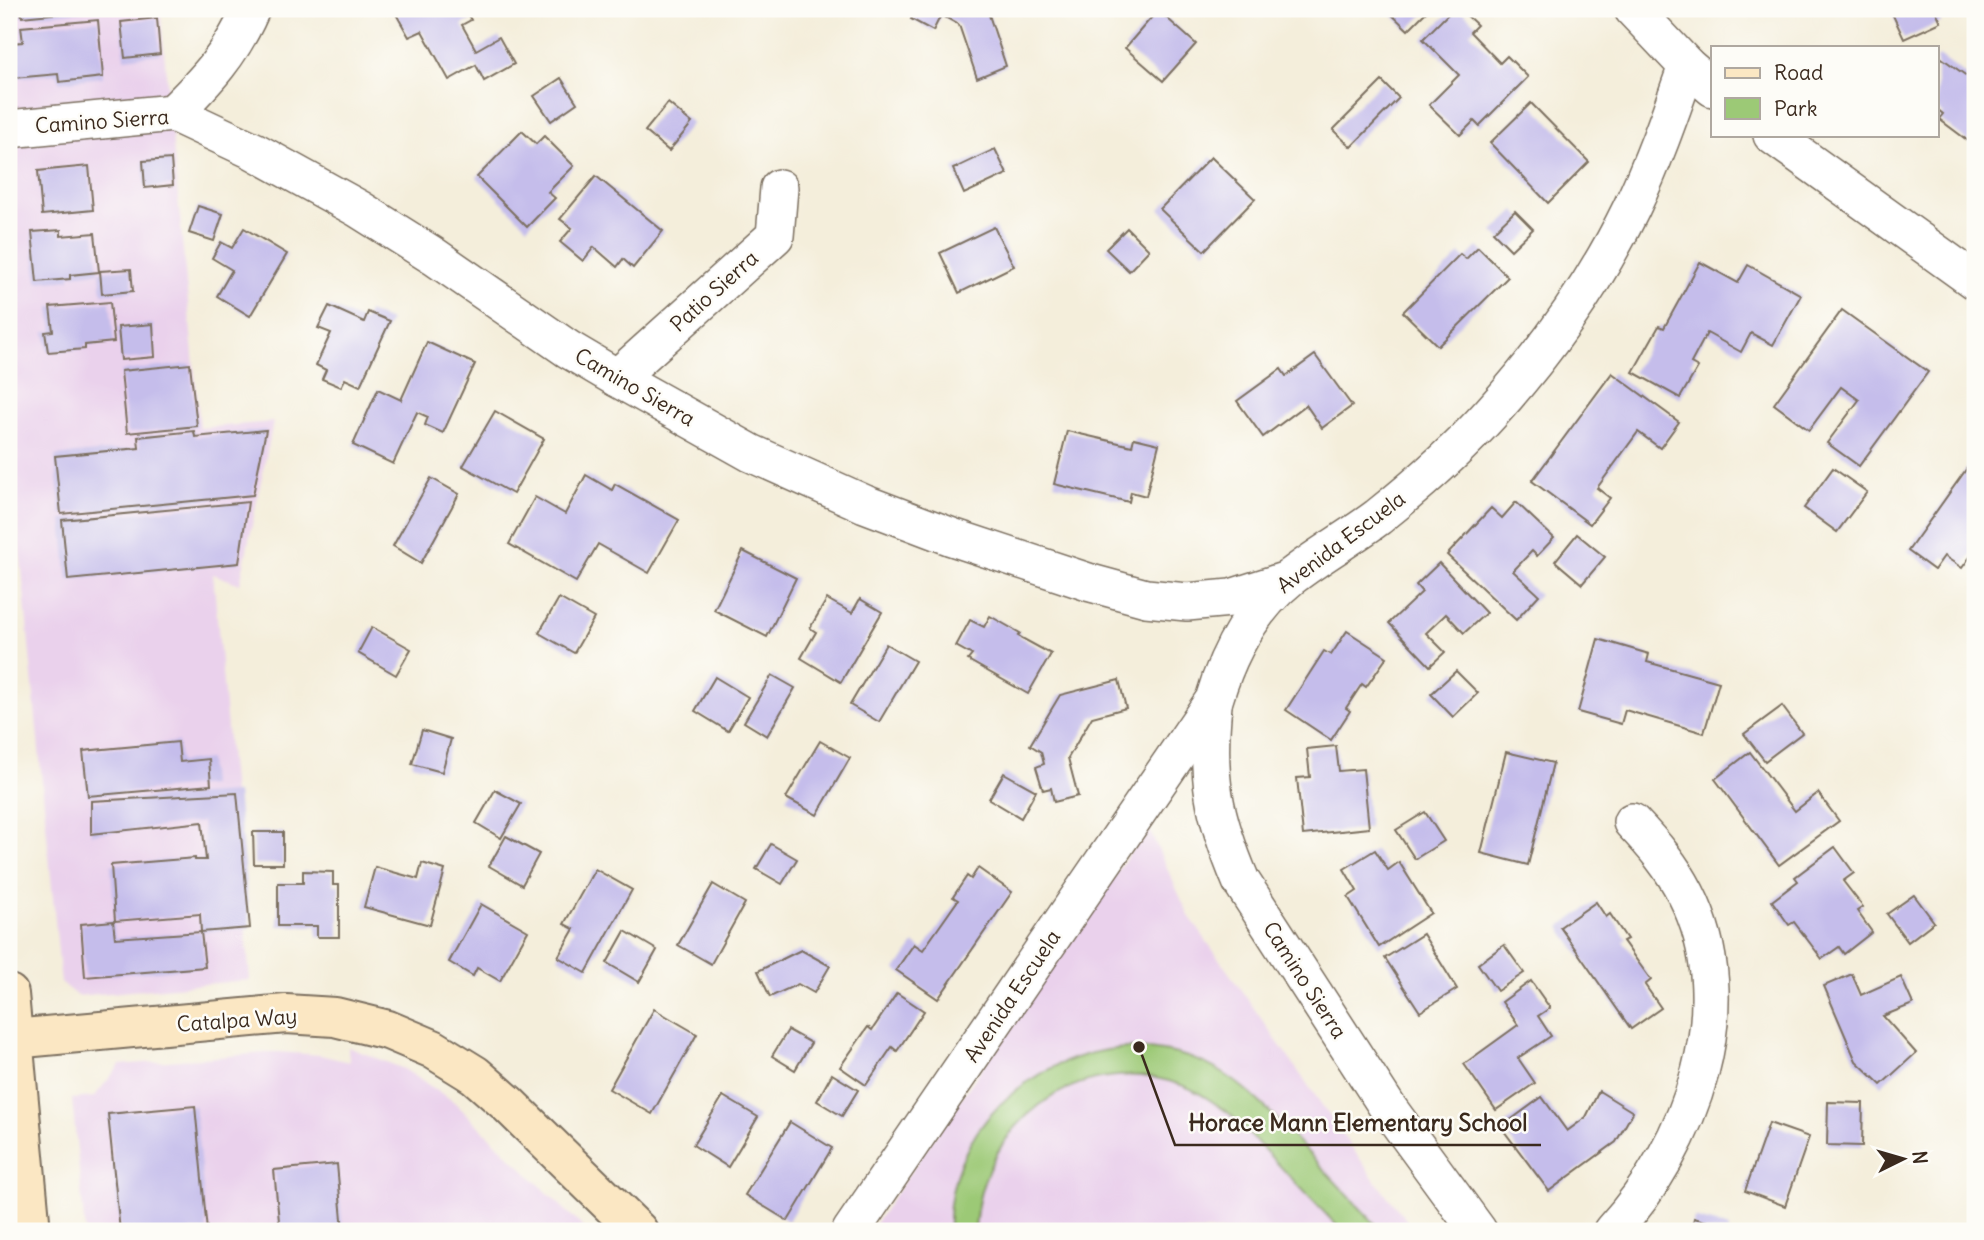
<svg xmlns="http://www.w3.org/2000/svg" width="1984" height="1240" viewBox="0 0 1984 1240" font-family="Delius,sans-serif">
	<style>
		.built { fill: #ead1ec }
		.green { fill: #9cc976; stroke: #6c7a4a; stroke-width: 2 }
		.building { fill: #c5bdeb }
		.lines { fill: none; stroke-linecap: round; stroke-linejoin: round }
		.street-casing { stroke: #7c6f60; stroke-width: 40 }
		.secondary-casing { stroke: #7c6f60; stroke-width: 42 }
		.street { stroke: #fff; stroke-width: 37 }
		.secondary { stroke: #fbe7c3; stroke-width: 38 }
		.labels { text-anchor: middle; dominant-baseline: central; stroke-width: 5; stroke-linejoin: round; paint-order: stroke }
		.street-label { font-size: 21px; fill: #3b2a1e; stroke: #fdfcf7 }
		.leader { fill: none; stroke: #3b2a1e; stroke-width: 2.5 }
		.callout-dot { fill: #3b2a1e; stroke: #fdfcf7; stroke-width: 2.5 }
		.callout-label { font-size: 23px; text-anchor: middle; font-weight: bold; fill: #3b2a1e; stroke: #fdfcf7; stroke-width: 5; stroke-linejoin: round; paint-order: stroke }
	</style>
	<rect width="100%" height="100%" fill="#fdfcf7"/>
	<filter id="ink" filterUnits="userSpaceOnUse"><feTurbulence type="fractalNoise" baseFrequency=".0143" numOctaves="2"/><feDisplacementMap in="SourceGraphic" scale="14" xChannelSelector="R" yChannelSelector="G"/><feConvolveMatrix kernelMatrix="1 2 1 2 8 2 1 2 1" color-interpolation-filters="sRGB"/></filter>
	<filter id="wash" filterUnits="userSpaceOnUse"><feTurbulence type="fractalNoise" baseFrequency=".00686" numOctaves="4" result="noise"/><feDisplacementMap in="SourceGraphic" scale="28" xChannelSelector="R" yChannelSelector="G"/><feGaussianBlur stdDeviation="1.57" result="paint"/><feColorMatrix in="noise" values="0 0 0 0 0 0 0 0 0 0 0 0 0 0 0 0 0 1.4 0 .05"/><feComposite in="paint" operator="in"/></filter>
	<g filter="url(#wash)">
		<rect width="100%" height="100%" fill="#f4eedb"/>
		<g class="built">
			<polygon points="9,9 160,9 200,428 273,422 240,584 213,574 250,980 77,996 61,983 9,432"/>
			<polygon points="1148,827 1189,916 1374,1179 1415,1231 870,1231"/>
			<polygon points="348,1047 404,1069 453,1101 587,1231 85,1231 72,1099 94,1097 120,1065 278,1052 320,1055 349,1062"/>
		</g>
		<path class="green" d="M1126,1048C1212,1048 1247,1087 1301,1145C1328,1174 1355,1203 1382,1231H1342L1231,1115C1215,1103 1200,1092 1181,1085C1077,1048 979,1125 975,1231H949C944,1132 1032,1053 1126,1048Z"/>
		<g id="blocks">
			<g class="building">
				<polygon points="21,9 81,9 82,11 22,17"/>
				<polygon points="406,9 464,9 471,20 462,25 476,50 499,37 514,64 484,81 476,65 449,80 422,31 409,37 396,14"/>
				<polygon points="916,9 987,9 1006,66 977,78 959,25 941,15 933,31 911,19"/>
				<polygon points="1386,9 1429,9 1408,30"/>
				<polygon points="1453,9 1460,9 1477,25 1470,32 1500,63 1507,56 1528,77 1479,126 1474,121 1460,135 1429,105 1459,75 1423,39"/>
				<polygon points="1890,9 1935,9 1941,22 1904,39"/>
				<polygon points="1158,10 1196,44 1163,81 1125,48"/>
				<polygon points="157,18 160,54 125,58 121,22"/>
				<polygon points="98,20 103,77 59,82 58,74 14,78 10,43 23,42 21,27"/>
				<polygon points="1939,56 1975,82 1975,146 1939,119 1943,114 1937,109 1937,59"/>
				<polygon points="561,78 577,103 551,121 534,96"/>
				<polygon points="1382,81 1399,98 1351,147 1333,130"/>
				<polygon points="668,103 692,123 669,151 645,131"/>
				<polygon points="1531,103 1589,162 1548,203 1490,143"/>
				<polygon points="522,131 536,144 544,136 574,166 548,192 555,198 527,227 477,177"/>
				<polygon points="995,149 1007,174 964,194 953,169"/>
				<polygon points="1211,157 1255,199 1204,251 1160,209"/>
				<polygon points="171,159 173,185 145,188 143,161"/>
				<polygon points="89,166 93,210 42,215 38,171"/>
				<polygon points="596,176 663,231 633,268 623,259 617,267 594,247 583,261 560,242 572,228 560,219"/>
				<polygon points="198,206 223,214 214,241 189,233"/>
				<polygon points="1515,211 1533,229 1511,250 1493,232"/>
				<polygon points="994,227 1014,266 959,293 940,253"/>
				<polygon points="244,228 287,254 250,316 217,296 232,270 212,258 221,242 232,248"/>
				<polygon points="1127,228 1149,250 1129,271 1106,249"/>
				<polygon points="61,230 61,236 95,233 99,272 70,275 70,279 37,282 32,232"/>
				<polygon points="1478,247 1508,277 1438,346 1403,312 1460,254 1466,259"/>
				<polygon points="1700,262 1738,283 1748,265 1801,295 1773,345 1751,333 1741,352 1707,333 1691,363 1698,367 1680,398 1633,372 1659,326 1664,328"/>
				<polygon points="131,269 133,291 102,294 100,271"/>
				<polygon points="110,302 114,342 85,345 85,349 48,352 45,332 53,331 50,307"/>
				<polygon points="329,306 364,322 368,312 390,321 360,386 345,379 341,387 322,379 326,370 316,365 331,333 318,328"/>
				<polygon points="1842,310 1928,372 1859,466 1827,443 1859,400 1841,387 1809,430 1774,404"/>
				<polygon points="153,324 155,357 121,360 118,327"/>
				<polygon points="427,342 475,364 443,433 425,425 428,417 417,412 393,464 353,445 378,389 401,400"/>
				<polygon points="1315,355 1352,406 1322,428 1306,405 1263,437 1237,401 1281,369 1286,376"/>
				<polygon points="190,364 197,426 127,433 121,371"/>
				<polygon points="1612,373 1679,422 1660,448 1638,432 1597,488 1610,498 1590,524 1532,481"/>
				<polygon points="495,411 544,439 513,494 463,466"/>
				<polygon points="266,430 253,495 61,514 55,456 139,448 138,437 194,431 195,437"/>
				<polygon points="1067,431 1132,446 1134,438 1159,444 1146,496 1131,492 1129,502 1054,484"/>
				<polygon points="1975,457 1975,550 1962,568 1944,556 1934,570 1908,551"/>
				<polygon points="1833,468 1867,492 1837,532 1804,508"/>
				<polygon points="586,475 612,490 615,484 679,520 649,573 598,544 576,582 509,544 535,497 565,514"/>
				<polygon points="431,478 459,494 421,563 393,546"/>
				<polygon points="248,502 239,563 68,580 62,520"/>
				<polygon points="1516,502 1554,538 1537,556 1532,551 1513,571 1539,595 1516,620 1447,555 1491,508 1502,518"/>
				<polygon points="1577,534 1605,557 1582,584 1555,561"/>
				<polygon points="743,551 796,578 767,637 714,610"/>
				<polygon points="1439,563 1486,613 1464,633 1446,614 1426,633 1445,652 1430,666 1389,623 1422,592 1416,585"/>
				<polygon points="559,598 594,618 574,653 539,633"/>
				<polygon points="827,599 852,613 860,599 882,612 841,682 801,658 816,632 810,628"/>
				<polygon points="990,616 1020,633 1018,636 1051,654 1028,694 968,660 972,655 956,646 970,620 984,627"/>
				<polygon points="372,627 411,649 396,675 358,653"/>
				<polygon points="1347,631 1387,657 1366,687 1362,684 1346,708 1350,711 1331,740 1286,710 1324,651 1331,655"/>
				<polygon points="1598,639 1649,654 1647,662 1719,682 1704,733 1625,710 1621,724 1578,712"/>
				<polygon points="886,644 915,661 879,722 850,705"/>
				<polygon points="1456,671 1478,693 1453,717 1431,694"/>
				<polygon points="772,675 795,688 767,736 744,722"/>
				<polygon points="715,677 748,697 728,731 695,711"/>
				<polygon points="1119,680 1126,708 1092,717 1068,758 1078,796 1054,802 1051,788 1043,790 1036,767 1044,764 1041,752 1030,745 1060,695"/>
				<polygon points="1782,706 1802,733 1765,761 1744,734"/>
				<polygon points="422,730 451,739 442,772 412,764"/>
				<polygon points="820,741 850,758 817,815 786,798"/>
				<polygon points="178,742 180,762 209,759 211,785 88,796 83,751"/>
				<polygon points="1336,746 1339,771 1363,769 1369,828 1303,835 1297,778 1310,777 1307,749"/>
				<polygon points="1506,752 1553,763 1528,865 1481,853"/>
				<polygon points="1750,752 1795,811 1818,793 1839,821 1779,865 1715,779"/>
				<polygon points="1004,773 1036,791 1021,818 989,799"/>
				<polygon points="495,790 521,804 501,838 476,823"/>
				<polygon points="237,793 250,928 201,932 200,914 115,921 111,865 195,858 195,860 206,860 202,822 91,834 91,801"/>
				<polygon points="1425,812 1444,841 1415,859 1396,830"/>
				<polygon points="253,832 283,832 283,864 254,864"/>
				<polygon points="506,836 539,854 522,885 489,866"/>
				<polygon points="771,844 797,859 782,884 756,869"/>
				<polygon points="1835,847 1854,873 1843,881 1863,907 1857,911 1872,932 1844,954 1839,947 1822,959 1794,922 1789,925 1772,901 1798,881 1795,877"/>
				<polygon points="1375,850 1388,870 1399,862 1431,913 1379,947 1348,897 1357,891 1344,869"/>
				<polygon points="422,863 445,870 430,925 364,907 375,867 418,879"/>
				<polygon points="978,868 1012,892 938,999 896,970 914,944 923,950 958,900 953,897 967,876 971,879"/>
				<polygon points="595,869 632,890 586,973 558,957 574,929 564,924"/>
				<polygon points="303,871 333,872 333,885 339,885 339,937 317,937 317,926 278,926 278,883 303,883"/>
				<polygon points="713,884 745,903 711,964 678,945"/>
				<polygon points="1914,895 1934,922 1908,942 1887,914"/>
				<polygon points="1596,902 1606,917 1610,914 1627,939 1623,941 1651,980 1645,985 1661,1008 1631,1029 1560,927"/>
				<polygon points="481,904 528,931 500,981 477,968 473,976 449,962"/>
				<polygon points="113,921 115,938 201,932 205,967 85,977 81,924"/>
				<polygon points="625,931 657,950 639,982 607,963"/>
				<polygon points="1423,934 1457,989 1420,1012 1385,958"/>
				<polygon points="1504,945 1524,973 1497,991 1478,964"/>
				<polygon points="801,950 830,966 814,993 798,984 770,997 758,971"/>
				<polygon points="1852,974 1861,995 1901,977 1913,1004 1883,1016 1916,1053 1881,1085 1856,1061 1824,986"/>
				<polygon points="1531,981 1550,1008 1538,1016 1551,1036 1518,1058 1535,1083 1496,1110 1464,1064 1518,1025 1502,1002"/>
				<polygon points="897,993 924,1011 897,1051 892,1047 866,1085 840,1067 868,1027 872,1030"/>
				<polygon points="654,1009 697,1034 652,1114 609,1089"/>
				<polygon points="788,1030 811,1043 795,1070 772,1056"/>
				<polygon points="832,1074 858,1090 842,1116 817,1101"/>
				<polygon points="1599,1091 1633,1112 1616,1142 1549,1191 1501,1127 1542,1097 1567,1131 1586,1117"/>
				<polygon points="723,1096 758,1117 728,1167 693,1145"/>
				<polygon points="1828,1102 1863,1103 1862,1146 1827,1145"/>
				<polygon points="195,1106 207,1231 120,1231 108,1114"/>
				<polygon points="790,1122 832,1148 788,1221 745,1195"/>
				<polygon points="1769,1123 1809,1137 1785,1206 1745,1191"/>
				<polygon points="337,1164 343,1231 280,1231 274,1170"/>
				<polygon points="1694,1218 1729,1228 1728,1231 1691,1231"/>
			</g>
		</g>
	</g>
	<g filter="url(#ink)">
		<use href="#blocks" fill-opacity="0" stroke="#7c6f60" stroke-width="2"/>
		<g class="lines">
			<defs>
				<g id="street">
					<polyline points="1633,9 1687,66 1713,88"/>
					<path d="M173,113C207,80 232,53 251,9"/>
					<polyline points="9,129 173,113 254,151 359,209 435,257 568,349 617,378 751,453 865,504 952,537 1091,583 1146,598 1187,602 1231,598 1284,581"/>
					<polyline points="1772,135 1975,281"/>
					<polyline points="617,378 775,236 779,188"/>
					<path d="M1213,705C1206,776 1213,815 1241,881L1388,1108L1478,1231"/>
					<path d="M851,1231L1214,700C1228,652 1251,609 1291,577C1319,555 1350,538 1378,517C1418,485 1457,451 1491,413C1546,352 1595,283 1631,209C1653,163 1670,115 1687,66"/>
					<path d="M1612,1231C1691,1146 1743,1005 1686,894C1672,866 1653,844 1632,822"/>
				</g>
				<g id="secondary">
					<polyline points="9,994 31,1231"/>
					<polyline points="13,1039 286,1014 335,1017 388,1030 433,1049 475,1075 508,1104 638,1231"/>
				</g>
			</defs>
			<use href="#street" class="street-casing"/>
			<use href="#secondary" class="secondary-casing"/>
			<use href="#street" class="street"/>
			<use href="#secondary" class="secondary"/>
		</g>
	</g>
	<g class="labels">
		<g class="street-label">
			<text transform="translate(102 121) rotate(-4)">Camino Sierra</text>
			<text transform="translate(714 291) rotate(-42)">Patio Sierra</text>
			<text transform="translate(635 387) rotate(30)">Camino Sierra</text>
			<text transform="translate(1341 542) rotate(-37)">Avenida Escuela</text>
			<text transform="translate(1305 980) rotate(57)">Camino Sierra</text>
			<text transform="translate(1012 996) rotate(-56)">Avenida Escuela</text>
			<text transform="translate(237 1020) rotate(-4)">Catalpa Way</text>
		</g>
	</g>
	<path class="leader" d="M1139 1047L1175 1145H1541"/>
	<circle class="callout-dot" cx="1139" cy="1047" r="7"/>
	<g class="callout-label">
		<text x="1358" y="1131">Horace Mann Elementary School</text>
	</g>
	<rect width="1984" height="1240" fill="none" stroke="#fdfcf7" stroke-width="35"/>
	<rect x="1711" y="46" width="228" height="91" fill="#fdfcf7" stroke="#afa8a0" stroke-width="2"/>
	<rect x="1725" y="68" width="35" height="10" fill="#fbe7c3" stroke="#afa8a0" stroke-width="2"/>
	<text x="1774" y="80" font-size="21" fill="#3b2a1e">Road</text>
	<rect x="1725" y="98" width="35" height="21" fill="#9cc976" stroke="#afa8a0" stroke-width="2"/>
	<text x="1774" y="116" font-size="21" fill="#3b2a1e">Park</text>
	<g transform="translate(1903 1159) rotate(85)" stroke="#fdfcf7" stroke-width="5" paint-order="stroke">
	<path d="M0-5L12 26L0 18L-12 26Z" fill="#3b2a1e"/>
	<text y="-10" font-size="19" font-weight="bold" text-anchor="middle" fill="#3b2a1e">N</text>
	</g>
</svg>
